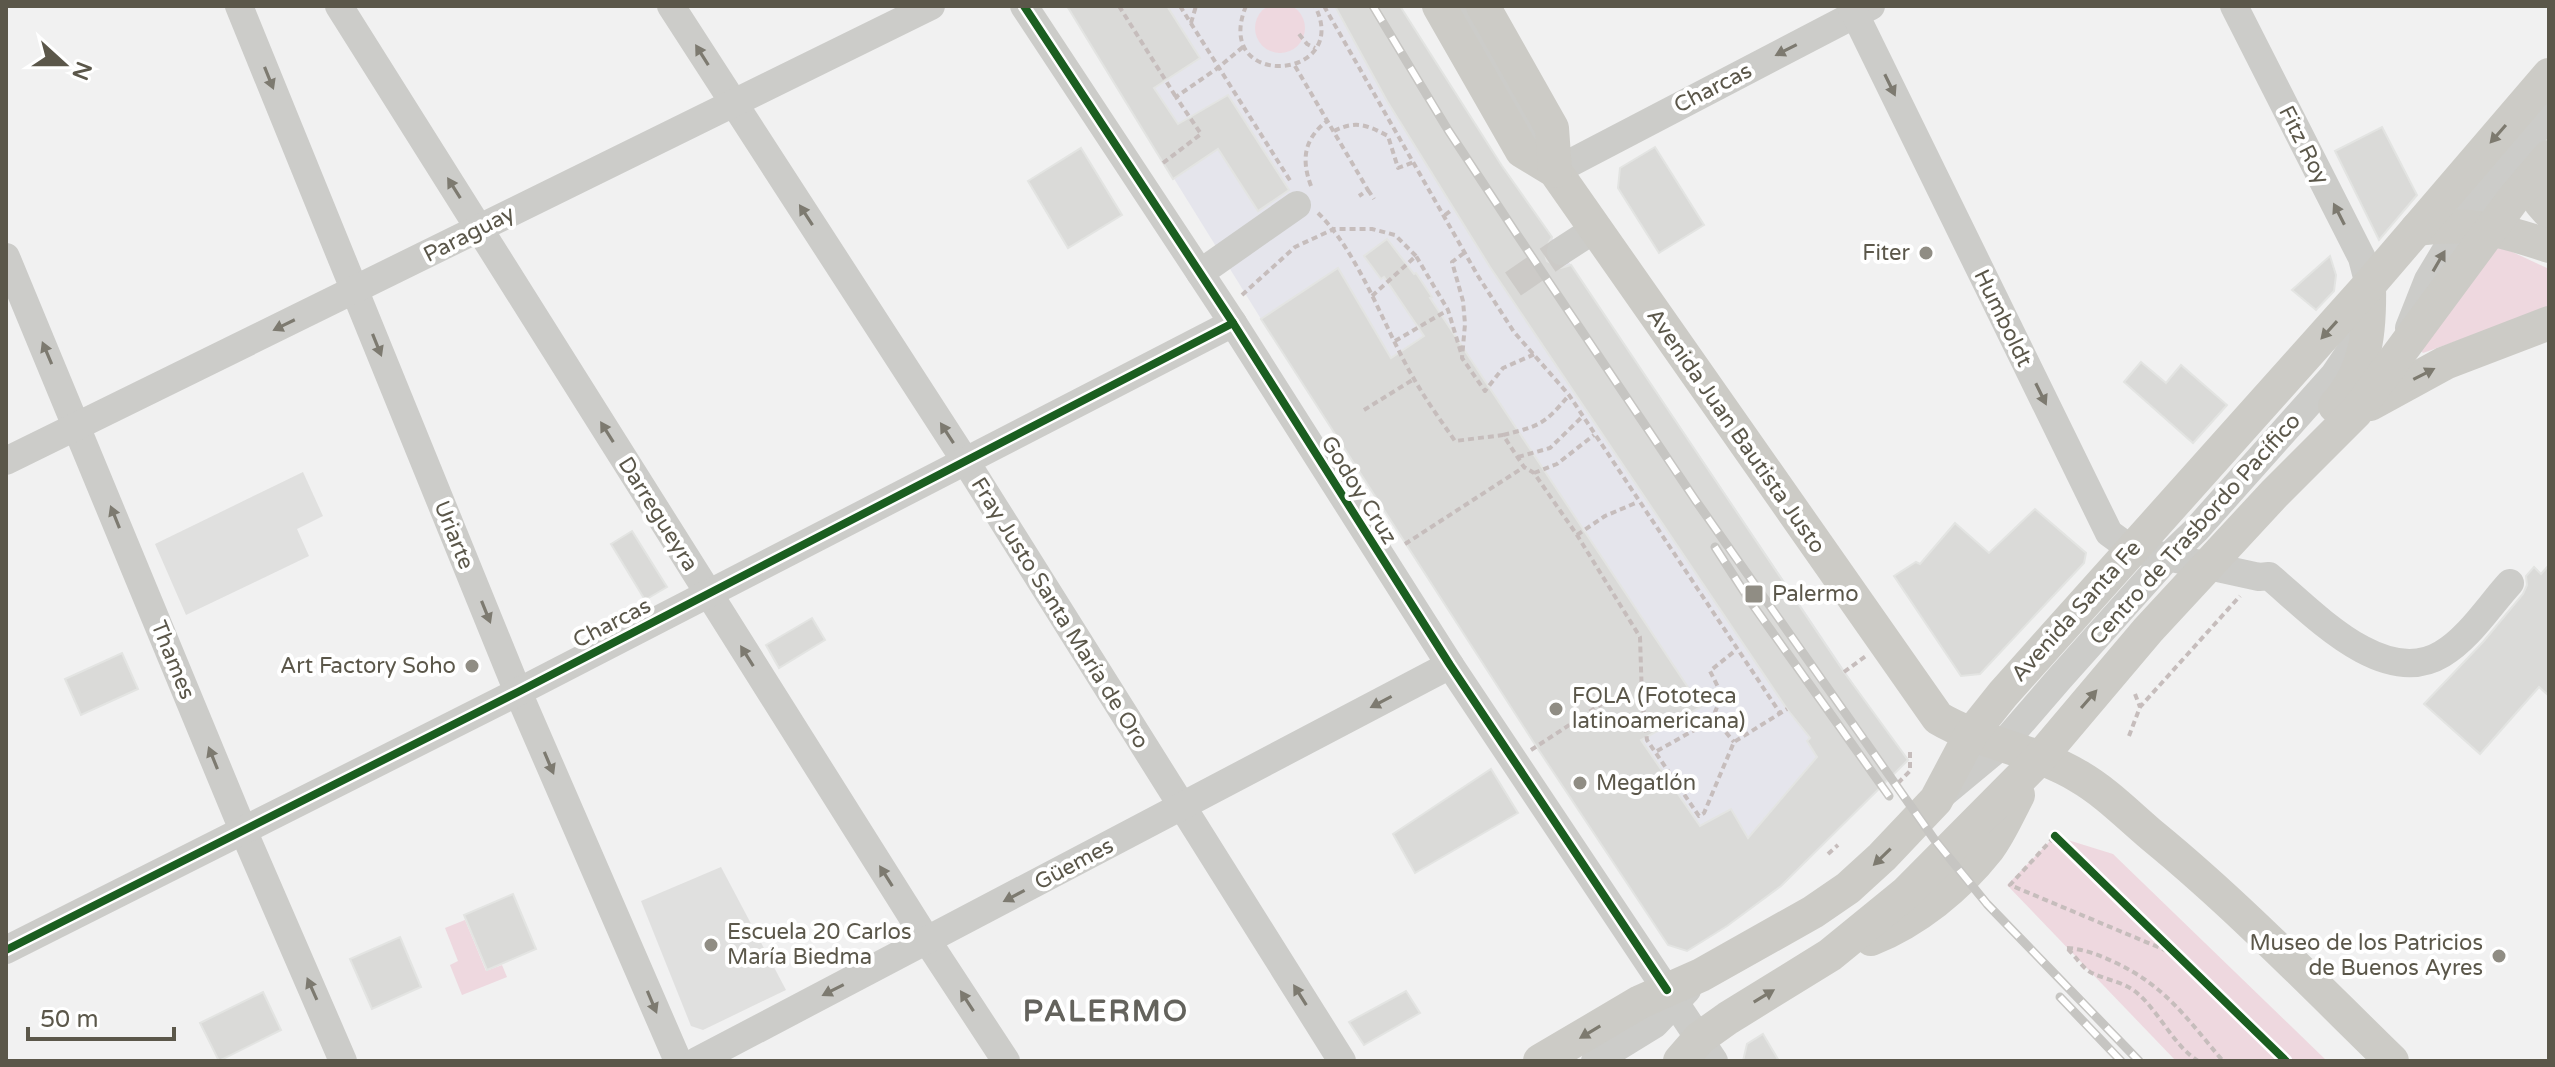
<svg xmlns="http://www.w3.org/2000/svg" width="2555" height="1067" viewBox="0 0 2555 1067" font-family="'Varela Round',sans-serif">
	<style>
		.commercial { fill: #e5e5ec }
		.education { fill: #e0e0df }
		.green { fill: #eed8df }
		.building { fill: #dadad8; stroke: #e3e4e2; stroke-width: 2 }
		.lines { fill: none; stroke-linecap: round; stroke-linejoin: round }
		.minor-tunnel { stroke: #cccac7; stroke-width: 28; stroke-dasharray: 28 14; stroke-linecap: butt }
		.path { stroke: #c6bdbc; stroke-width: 4; stroke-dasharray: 6 4; stroke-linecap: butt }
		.minor { stroke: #ccccc9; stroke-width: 28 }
		.major { stroke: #cccbc6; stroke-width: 34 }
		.rail-casing { stroke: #c6c5c2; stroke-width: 9 }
		.rail { stroke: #fff; stroke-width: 6; stroke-dasharray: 18; stroke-linecap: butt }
		.cycleway-casing { stroke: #fff; stroke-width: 13 }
		.cycleway { stroke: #1b5e20; stroke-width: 8 }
		.oneway { fill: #7d7a70 }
		.oneway2 { fill: #7d7a6f }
		.poi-dot { fill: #908d84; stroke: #fff; stroke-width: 3 }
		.labels { text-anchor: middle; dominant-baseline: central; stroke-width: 8; stroke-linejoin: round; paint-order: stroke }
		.street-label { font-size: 22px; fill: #5b574a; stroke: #fff }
		.poi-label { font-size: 22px; fill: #5b574a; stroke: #fff; text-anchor: start }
		.district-label { font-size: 30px; font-weight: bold; letter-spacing: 2px; fill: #64635d; stroke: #fff }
	</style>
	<rect width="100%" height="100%" fill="#f1f1f1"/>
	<polygon class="commercial" points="1067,6 1400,6 1502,166 1578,275 1861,695 1822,717 1828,726 1807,741 1817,757 1758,848 1651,918 1536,746 1261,319"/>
	<g class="education">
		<polygon points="303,472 323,516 297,529 309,556 186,615 155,544"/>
		<polygon points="721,867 786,990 703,1030 691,1026 641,901"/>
	</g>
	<g class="green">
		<circle cx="1280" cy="28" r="25"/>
		<polygon points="2498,248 2506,249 2549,269 2549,308 2423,353 2421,351 2488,254"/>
		<polygon points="2055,836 2113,854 2327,1061 2176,1061 2007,885"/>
		<polygon points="465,920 486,971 502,965 507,977 462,995 450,965 458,961 445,928"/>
	</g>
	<g class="building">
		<polygon points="1067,6 1167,6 1200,58 1154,88 1178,124 1228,95 1289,190 1258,211 1218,149 1173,179"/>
		<polygon points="1335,6 1400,6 1502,166 1552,237 1544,251 1547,261 1561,268 1571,265 1844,672 1908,760 1781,886 1727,926 1687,951 1668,945 1536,746 1261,319 1338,268 1391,358 1424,336 1384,277 1381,279 1364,256 1387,239 1414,274 1416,273 1432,297 1430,298 1701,707 1641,740 1700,826 1731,809 1748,838 1817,757 1807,741 1810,738 1787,709 1490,267 1387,101"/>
		<polygon points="2382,127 2417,195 2379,240 2335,151"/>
		<polygon points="1655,147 1704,225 1659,253 1618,188 1620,168"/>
		<polygon points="1081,148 1122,215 1068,248 1028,181"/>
		<polygon points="2330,256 2336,275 2334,291 2316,310 2292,290"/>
		<polygon points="2141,362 2166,383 2181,365 2227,405 2193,443 2124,382"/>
		<polygon points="2035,509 2086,553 2084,563 1980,674 1961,676 1894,576 1916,562 1920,564 1955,523 1989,553"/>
		<polygon points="632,531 667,587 645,600 611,544"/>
		<polygon points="2549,565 2549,696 2539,687 2480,754 2424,704 2483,642 2523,594 2527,585 2526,576 2534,567 2541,574"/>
		<polygon points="812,618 825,640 779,668 766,645"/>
		<polygon points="122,653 138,689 81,715 65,679"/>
		<polygon points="1491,769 1518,813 1415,873 1393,834"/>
		<polygon points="513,894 536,949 487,970 464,915"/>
		<polygon points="400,937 421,987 372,1009 350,959"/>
		<polygon points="1406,991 1420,1013 1364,1045 1349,1022"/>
		<polygon points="263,992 281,1030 219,1061 200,1023"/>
		<polygon points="1763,1034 1779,1061 1743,1061 1747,1044"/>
	</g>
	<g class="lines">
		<polyline class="minor-tunnel" points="1513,284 1561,251"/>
		<g class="path">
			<polyline points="1119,6 1176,97"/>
			<polyline points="1180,6 1291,182"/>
			<path d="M1246,6C1211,91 1353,81 1315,6"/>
			<polyline points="1324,6 1478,276 1514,332 1569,395 1780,713"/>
			<polyline points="1191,23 1196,6"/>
			<polyline points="1299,34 1307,44 1315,48"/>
			<polyline points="1295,66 1368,190 1359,196"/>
			<path d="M1334,131C1356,120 1367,125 1388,136L1398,168L1414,162"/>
			<polyline points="1163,163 1201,134 1176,97 1219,67 1244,46"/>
			<path d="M1311,186C1301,159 1304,139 1327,121"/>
			<polyline points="1368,190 1374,199"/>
			<path d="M1318,213C1360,254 1384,328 1414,379C1426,400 1441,421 1455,441L1503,435L1524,467L1534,473L1577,535L1640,637L1642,699L1647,740L1699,816L1704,813L1734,742L1787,709"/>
			<polyline points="1445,215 1453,209"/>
			<polyline points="1464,253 1452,262 1463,301 1465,324 1462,358 1485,391 1503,368 1535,354"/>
			<polyline points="1242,295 1295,247 1334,229 1372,229 1395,235 1416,256"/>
			<polyline points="1372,296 1416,256 1448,310 1462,356"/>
			<polyline points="1395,341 1448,310"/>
			<polyline points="1364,410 1414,379"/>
			<path d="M1503,435C1540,426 1545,424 1569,395"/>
			<polyline points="1518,457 1550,448 1583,416"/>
			<polyline points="1534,473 1557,464 1594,435"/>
			<polyline points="1577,535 1605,516 1638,502"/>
			<polyline points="1405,544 1524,467"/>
			<polyline points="1844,672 1866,656"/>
			<polyline points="2135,694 2140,707"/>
			<polyline points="1713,717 1734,742"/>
			<polyline points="2129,736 2140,707 2240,596"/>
			<polyline points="1531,750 1606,701 1642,699"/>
			<polyline points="1657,751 1705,724 1713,717 1722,695 1710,671 1736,650"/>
			<polyline points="1898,783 1910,771 1910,752"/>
			<polyline points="1828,854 1838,845"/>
			<path d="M2067,948C2084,949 2099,955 2114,962C2166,986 2187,1019 2223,1061"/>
			<path d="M2068,949C2075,956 2082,967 2090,972C2105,980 2122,981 2136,992C2159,1011 2173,1045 2198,1061"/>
			<polyline points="2177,955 2010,885 2055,836 2177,955 2188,966 2286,1061"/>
		</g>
		<g class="minor">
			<polyline points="239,6 518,692 678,1061"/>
			<polyline points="339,6 928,942 1006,1061"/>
			<polyline points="671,6 966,462 1342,1061"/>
			<polyline points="1024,6 1233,323 1450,665 1714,1061"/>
			<polyline points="1462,6 1555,171 1871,6"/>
			<path d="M1851,6L2109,533L2131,549L2259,577L2269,576C2311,611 2383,690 2442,654C2469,638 2489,606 2510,583"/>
			<polyline points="2234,6 2362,258 2369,285"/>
			<polyline points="1561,251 1595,229"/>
			<polyline points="6,257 243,830 343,1061"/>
			<polyline points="1200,273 1297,205"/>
			<polyline points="2409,328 2428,280 2461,225 2549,114"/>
			<polyline points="6,461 931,6"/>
			<polyline points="1943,794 2002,745 2059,679 2168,557 2196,530 2334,375 2363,332"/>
			<polyline points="6,950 518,692 1233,323"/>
			<polyline points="697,1061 1450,665"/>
			<polyline points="1595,1061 1655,1024 1687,990"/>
		</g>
		<g class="major">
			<path d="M1439,6L1522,151L1555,171L1938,718C1982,744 2035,750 2078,776C2106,792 2129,816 2154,837C2238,906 2314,985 2392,1061"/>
			<polyline points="1483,6 1552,128 1555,171"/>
			<polyline points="2532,177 2541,203 2549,212"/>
			<path d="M2417,229C2471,222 2499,229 2549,246"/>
			<polyline points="2370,404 2445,363 2549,323"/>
			<path d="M2335,406C2367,371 2370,330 2369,285"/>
			<path d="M1871,939C1916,921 1958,887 1988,849C2000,833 2009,812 2018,795"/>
			<polyline points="1540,1061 1640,1002 1701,975 1813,912 1848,888 1882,857 1936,800 1971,734 2003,694 2369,285 2549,75"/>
			<polyline points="1680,1061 1700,1038 1728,1018 1830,955 1906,893 2039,759 2148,630 2274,494 2356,412 2514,198 2549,157"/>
		</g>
		<defs>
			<g id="rail">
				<polyline points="1373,6 1448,130 1518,236 1696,501 1934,839 1987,904 2139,1061"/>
				<polyline points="1715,547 1750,601 1889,796"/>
				<polyline points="2060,997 2121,1061"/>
			</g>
		</defs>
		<use href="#rail" class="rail-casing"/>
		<use href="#rail" class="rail"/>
		<defs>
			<g id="cycleway">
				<polyline points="1024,6 1233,323 1450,665 1667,990"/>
				<polyline points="2055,836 2286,1061"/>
				<polyline points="6,950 518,692 1233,323"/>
			</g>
		</defs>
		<use href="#cycleway" class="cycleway-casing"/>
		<use href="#cycleway" class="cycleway"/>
	</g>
	<defs><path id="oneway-solid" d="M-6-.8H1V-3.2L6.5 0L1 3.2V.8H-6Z" transform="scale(2)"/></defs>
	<g class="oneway">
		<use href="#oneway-solid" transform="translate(1786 50) rotate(153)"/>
		<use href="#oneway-solid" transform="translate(702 55) rotate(-122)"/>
		<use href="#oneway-solid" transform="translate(269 78) rotate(68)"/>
		<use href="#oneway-solid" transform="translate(1890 85) rotate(64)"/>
		<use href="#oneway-solid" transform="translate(454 188) rotate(-122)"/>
		<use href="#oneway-solid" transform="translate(2339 214) rotate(-117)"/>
		<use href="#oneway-solid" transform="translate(806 215) rotate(-123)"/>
		<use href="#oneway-solid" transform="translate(2439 261) rotate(-60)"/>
		<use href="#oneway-solid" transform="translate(284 325) rotate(154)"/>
		<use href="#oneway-solid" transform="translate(377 345) rotate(68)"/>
		<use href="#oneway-solid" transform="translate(47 353) rotate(-113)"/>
		<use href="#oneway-solid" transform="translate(2041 394) rotate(64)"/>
		<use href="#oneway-solid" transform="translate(607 432) rotate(-122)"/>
		<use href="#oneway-solid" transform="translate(947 433) rotate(-123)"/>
		<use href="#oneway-solid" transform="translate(115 517) rotate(-112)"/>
		<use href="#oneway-solid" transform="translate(486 612) rotate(68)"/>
		<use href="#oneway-solid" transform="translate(747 656) rotate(-122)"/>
		<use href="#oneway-solid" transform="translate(1381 702) rotate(152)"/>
		<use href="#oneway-solid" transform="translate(213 758) rotate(-112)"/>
		<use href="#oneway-solid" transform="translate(549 763) rotate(67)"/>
		<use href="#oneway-solid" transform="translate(886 876) rotate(-122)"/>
		<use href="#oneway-solid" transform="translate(1014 896) rotate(152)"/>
		<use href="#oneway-solid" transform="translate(312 989) rotate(-114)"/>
		<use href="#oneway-solid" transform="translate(833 990) rotate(153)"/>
		<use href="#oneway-solid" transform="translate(1300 995) rotate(-122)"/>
		<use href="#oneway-solid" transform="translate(967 1001) rotate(-123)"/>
		<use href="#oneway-solid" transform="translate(652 1002) rotate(67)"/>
	</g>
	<g class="oneway2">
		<use href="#oneway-solid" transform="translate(2498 134) rotate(131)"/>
		<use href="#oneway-solid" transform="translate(2329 330) rotate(132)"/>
		<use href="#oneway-solid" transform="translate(2424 374) rotate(-27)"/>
		<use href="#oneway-solid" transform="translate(2089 699) rotate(-49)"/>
		<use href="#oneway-solid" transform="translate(1882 857) rotate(136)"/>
		<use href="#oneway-solid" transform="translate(1764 996) rotate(-31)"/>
		<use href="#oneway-solid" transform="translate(1590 1032) rotate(149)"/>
	</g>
	<g class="poi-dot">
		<circle cx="1926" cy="253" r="8"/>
		<rect x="1744" y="584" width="20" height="20" rx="4"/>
		<circle cx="472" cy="666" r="8"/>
		<circle cx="1556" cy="709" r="8"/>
		<circle cx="1580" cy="783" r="8"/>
		<circle cx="711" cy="945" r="8"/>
		<circle cx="2499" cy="956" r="8"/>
	</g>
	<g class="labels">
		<g class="street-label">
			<text transform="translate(1713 88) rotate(-27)">Charcas</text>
			<text transform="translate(2304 145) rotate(63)">Fitz Roy</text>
			<text transform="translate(469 234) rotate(-27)">Paraguay</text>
			<text transform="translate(2003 318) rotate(64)">Humboldt</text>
			<text transform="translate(1736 431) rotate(55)">Avenida Juan Bautista Justo</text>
			<text transform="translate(1359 490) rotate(58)">Godoy Cruz</text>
			<text transform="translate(658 514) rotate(58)">Darregueyra</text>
			<text transform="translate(2195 529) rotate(-48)">Centro de Trasbordo Pacífico</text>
			<text transform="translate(454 535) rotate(68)">Uriarte</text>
			<text transform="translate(2076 611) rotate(-48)">Avenida Santa Fe</text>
			<text transform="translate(1060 613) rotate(58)">Fray Justo Santa María de Oro</text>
			<text transform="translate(612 623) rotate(-27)">Charcas</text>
			<text transform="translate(173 660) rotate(68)">Thames</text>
			<text transform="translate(1074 864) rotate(-28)">Güemes</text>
		</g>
		<g class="poi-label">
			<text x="1910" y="253" text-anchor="end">Fiter</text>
			<text x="1772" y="594">Palermo</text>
			<text x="456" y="666" text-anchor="end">Art Factory Soho</text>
			<text x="1572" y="696">FOLA (Fototeca<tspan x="1572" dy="25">latinoamericana)</tspan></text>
			<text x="1596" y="783">Megatlón</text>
			<text x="727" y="932">Escuela 20 Carlos<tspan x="727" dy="25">María Biedma</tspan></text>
			<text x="2483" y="943" text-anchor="end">Museo de los Patricios<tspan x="2483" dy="25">de Buenos Ayres</tspan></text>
		</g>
		<g class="district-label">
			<text x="1106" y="1011">PALERMO</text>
		</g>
	</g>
	<rect width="2555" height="1067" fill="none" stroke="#5b574a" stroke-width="16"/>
	<g transform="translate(64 64) rotate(111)" stroke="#ffffff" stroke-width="6" paint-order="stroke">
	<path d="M0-6L14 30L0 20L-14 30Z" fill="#5b574a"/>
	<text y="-12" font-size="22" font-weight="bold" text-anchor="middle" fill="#5b574a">N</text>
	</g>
	<path d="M28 1027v12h146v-12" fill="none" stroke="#5b574a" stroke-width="4"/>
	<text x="40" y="1027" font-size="24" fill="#5b574a" stroke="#ffffff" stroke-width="6" paint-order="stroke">50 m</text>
</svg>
